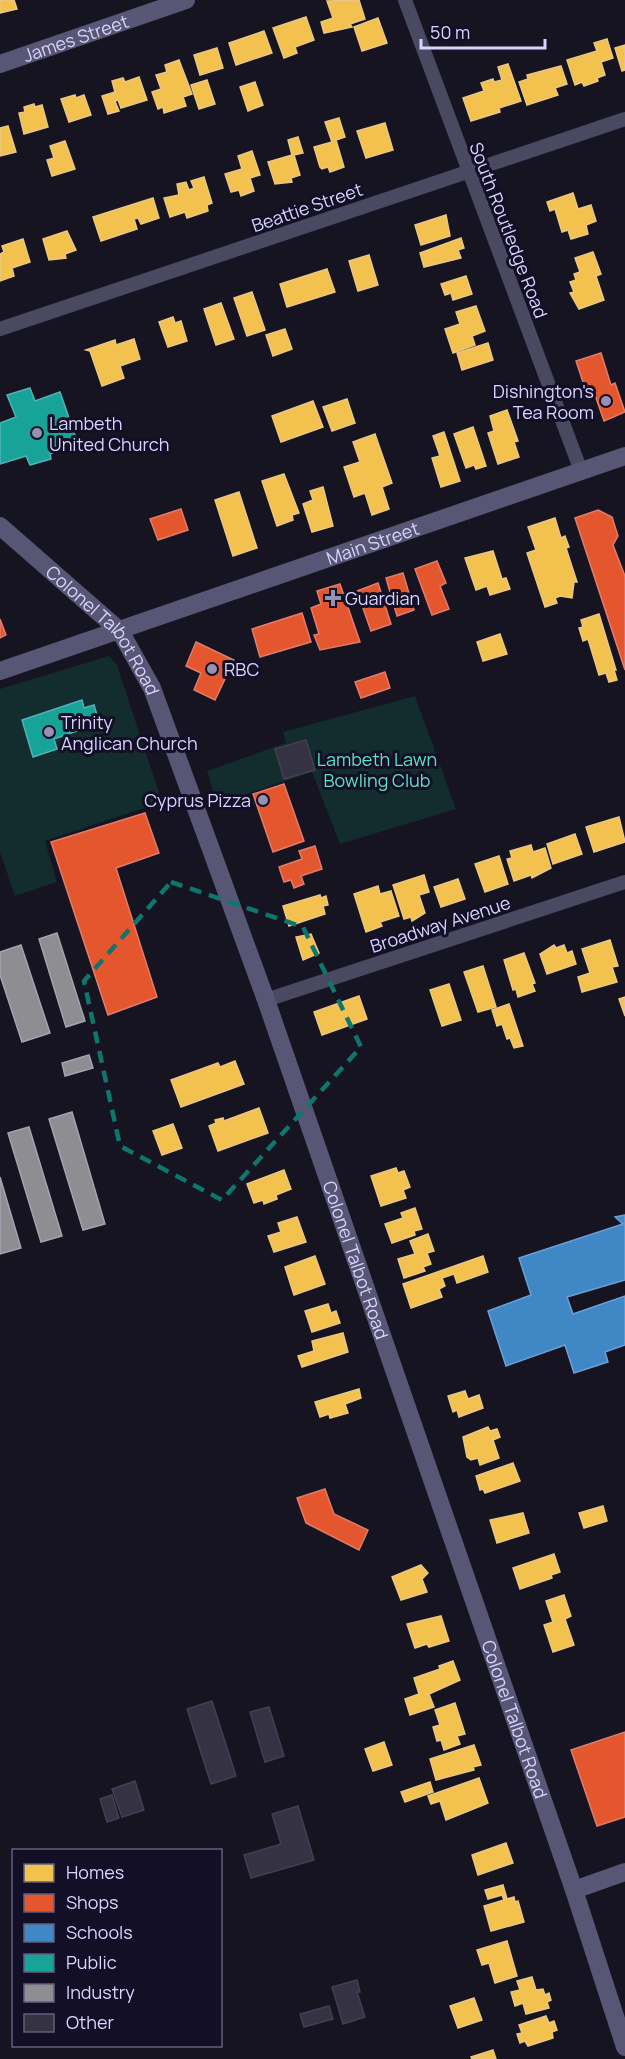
<svg xmlns="http://www.w3.org/2000/svg" width="625" height="2059" viewBox="0 0 625 2059" font-family="Manrope,sans-serif">
	<style>
		.green { fill: #132c2d }
		.homes { fill: #f2c14e; stroke: #eac783; stroke-width: 1.5 }
		.shops { fill: #e4572e; stroke: #e17c6d; stroke-width: 1.5 }
		.schools { fill: #3f88c5; stroke: #6d9fd6; stroke-width: 1.5 }
		.public { fill: #17a398; stroke: #51b2b7; stroke-width: 1.5 }
		.industry { fill: #8d8d92; stroke: #a4a2b3; stroke-width: 1.5 }
		.building { fill: #343243; stroke: #433f54; stroke-width: 1.5 }
		.lines { fill: none; stroke-linecap: round; stroke-linejoin: round }
		.street { stroke: #4a4962; stroke-width: 14 }
		.secondary { stroke: #575674; stroke-width: 18 }
		.marked { fill: none; stroke: #0f766e; stroke-width: 4.5; stroke-dasharray: 12 8; stroke-linejoin: round }
		.poi-dot { fill: #9591b1; stroke: #130f26; stroke-width: 2 }
		.labels { text-anchor: middle; dominant-baseline: central; stroke-width: 6; stroke-linejoin: round; paint-order: stroke }
		.street-label { font-size: 18px; fill: #d9d4ff; stroke: #130f26 }
		.poi-label { font-size: 18px; fill: #d9d4ff; stroke: #130f26; text-anchor: start }
		.park-label { font-size: 18px; fill: #5fe0c0; stroke: #130f26 }
	</style>
	<rect width="100%" height="100%" fill="#161421"/>
	<g class="green">
		<polygon points="109,656 117,665 162,802 45,841 57,882 15,896 0,852 0,689"/>
		<polygon points="415,696 456,809 340,844 312,772 217,804 207,771 286,743 283,732"/>
	</g>
	<g class="homes">
		<polygon points="0,0 14,0 17,9 0,13"/>
		<polygon points="359,0 365,19 350,24 352,27 324,33 321,22 333,18 327,1"/>
		<polygon points="306,17 314,40 295,47 297,53 284,58 273,28"/>
		<polygon points="378,18 387,43 362,51 354,27"/>
		<polygon points="264,31 272,53 236,65 229,43"/>
		<polygon points="607,39 613,58 601,62 605,75 597,78 598,81 584,86 582,82 575,85 567,60 597,51 594,43"/>
		<polygon points="625,45 625,70 622,71 615,48"/>
		<polygon points="217,48 223,68 200,75 194,55"/>
		<polygon points="179,60 192,94 183,97 186,106 164,113 163,107 158,109 152,92 161,89 156,75 167,72 165,65"/>
		<polygon points="508,64 521,101 499,108 500,112 471,121 463,98 484,91 481,83 493,79 494,82 502,80 498,67"/>
		<polygon points="561,66 567,84 555,88 558,95 527,105 519,82 528,79 527,75"/>
		<polygon points="139,77 147,100 121,108 118,100 115,101 119,111 108,114 102,96 115,92 112,81 123,78 125,82"/>
		<polygon points="207,80 215,104 199,109 191,85"/>
		<polygon points="255,82 263,105 248,111 240,87"/>
		<polygon points="75,95 76,98 84,95 91,115 69,122 61,99"/>
		<polygon points="34,104 35,107 42,105 48,127 24,134 19,113 25,112 24,107"/>
		<polygon points="339,118 345,137 336,140 344,167 330,172 328,167 322,169 320,167 314,147 332,142 325,122"/>
		<polygon points="385,123 393,150 366,158 357,131"/>
		<polygon points="8,126 16,152 0,156 0,128"/>
		<polygon points="298,137 303,153 294,155 300,175 291,178 292,182 275,184 268,162 292,155 288,140"/>
		<polygon points="65,141 75,169 52,176 47,160 54,158 50,146"/>
		<polygon points="252,151 260,175 250,178 254,191 241,196 239,190 231,192 225,174 242,169 238,156"/>
		<polygon points="204,177 212,203 207,205 208,211 187,218 185,212 170,217 164,198 179,195 177,184 186,182 189,190 194,188 191,181"/>
		<polygon points="573,193 578,209 591,205 596,221 586,225 588,234 571,239 568,230 562,232 555,209 550,211 547,202"/>
		<polygon points="153,198 159,218 141,224 138,218 134,219 137,229 101,241 93,217"/>
		<polygon points="446,215 450,236 421,245 415,225"/>
		<polygon points="67,231 76,250 65,254 66,258 49,260 43,239"/>
		<polygon points="461,238 464,248 458,250 461,258 424,267 420,253"/>
		<polygon points="23,239 30,262 12,268 14,276 0,281 0,254 4,252 2,246"/>
		<polygon points="593,252 601,274 596,276 604,300 579,309 570,293 574,292 570,282 576,280 574,274 580,272 575,258"/>
		<polygon points="369,255 378,285 358,291 349,261"/>
		<polygon points="327,269 335,292 287,307 280,284"/>
		<polygon points="466,276 472,294 453,300 451,293 445,295 441,284"/>
		<polygon points="252,292 265,330 247,336 234,298"/>
		<polygon points="221,303 234,339 216,345 204,309"/>
		<polygon points="476,306 485,331 472,336 475,345 453,353 445,329 460,324 456,312"/>
		<polygon points="173,317 175,323 181,321 187,341 168,347 159,322"/>
		<polygon points="285,329 292,349 273,356 266,335"/>
		<polygon points="134,339 140,359 120,366 124,378 102,386 90,351 86,350 115,340 116,345"/>
		<polygon points="488,343 493,360 462,370 457,353"/>
		<polygon points="347,399 355,423 332,431 323,407"/>
		<polygon points="313,401 323,427 281,442 272,416"/>
		<polygon points="507,410 518,441 514,442 519,457 498,464 488,433 494,431 490,416"/>
		<polygon points="473,427 486,466 476,469 474,465 466,468 454,434"/>
		<polygon points="444,432 460,481 441,487 432,458 440,456 433,436"/>
		<polygon points="375,434 392,483 382,487 389,509 372,515 365,493 354,497 344,467 360,462 353,442"/>
		<polygon points="284,474 299,513 292,515 293,520 277,526 262,481"/>
		<polygon points="323,487 333,526 312,532 303,504 313,500 310,491"/>
		<polygon points="239,492 257,548 233,556 215,500"/>
		<polygon points="555,518 561,538 565,536 569,547 566,548 577,582 574,582 572,598 560,596 555,598 557,603 545,607 527,553 536,550 528,527"/>
		<polygon points="493,551 502,579 506,578 510,589 490,595 487,586 476,590 465,558"/>
		<polygon points="599,614 616,670 614,670 617,680 609,682 606,673 599,675 588,639 583,641 579,628 583,627 581,620"/>
		<polygon points="500,634 507,654 483,661 477,642"/>
		<polygon points="619,817 625,842 594,852 586,827"/>
		<polygon points="575,834 582,854 553,864 547,844"/>
		<polygon points="531,845 533,852 545,848 551,868 532,878 531,875 514,881 507,859 512,858 510,851"/>
		<polygon points="499,856 508,884 485,892 475,864"/>
		<polygon points="424,875 429,892 419,895 425,913 412,921 411,917 404,919 393,885"/>
		<polygon points="458,879 465,899 441,907 434,887"/>
		<polygon points="378,886 380,894 391,891 399,916 380,922 382,926 366,932 354,894"/>
		<polygon points="320,895 321,898 326,896 328,905 323,906 325,914 289,926 283,906"/>
		<polygon points="311,934 319,953 303,960 296,937"/>
		<polygon points="610,940 618,966 612,967 617,982 582,992 578,977 590,973 582,949"/>
		<polygon points="554,945 556,948 564,945 567,953 572,951 576,964 547,974 540,954"/>
		<polygon points="524,953 535,983 532,984 535,991 518,997 516,989 513,990 504,960"/>
		<polygon points="483,966 496,1007 478,1012 464,972"/>
		<polygon points="449,984 461,1020 442,1026 430,990"/>
		<polygon points="359,996 367,1019 322,1035 314,1012"/>
		<polygon points="625,997 625,1016 619,999"/>
		<polygon points="509,1004 523,1046 514,1048 510,1038 507,1039 502,1024 497,1026 492,1010"/>
		<polygon points="235,1061 244,1084 181,1107 171,1080 218,1063 220,1067"/>
		<polygon points="259,1108 268,1133 218,1151 209,1126 216,1123 215,1120 223,1118 224,1121"/>
		<polygon points="173,1124 182,1148 162,1155 153,1131"/>
		<polygon points="396,1168 398,1173 404,1171 410,1187 403,1190 406,1198 381,1206 371,1176"/>
		<polygon points="284,1170 291,1189 276,1195 277,1199 264,1204 263,1200 254,1203 247,1184"/>
		<polygon points="415,1208 422,1229 414,1231 415,1235 392,1243 385,1224 403,1218 401,1213"/>
		<polygon points="297,1217 306,1242 274,1252 268,1236 281,1232 278,1223"/>
		<polygon points="428,1234 434,1251 427,1253 431,1264 423,1267 425,1271 404,1278 398,1259 415,1254 410,1241"/>
		<polygon points="315,1256 325,1284 294,1295 285,1267"/>
		<polygon points="483,1256 488,1272 457,1283 454,1274 442,1278 445,1286 439,1289 442,1297 411,1308 403,1284"/>
		<polygon points="328,1304 331,1313 336,1311 340,1323 312,1332 305,1311"/>
		<polygon points="343,1333 348,1352 302,1367 298,1356 314,1351 312,1341"/>
		<polygon points="359,1389 361,1398 345,1404 348,1413 330,1418 329,1414 320,1417 315,1402"/>
		<polygon points="465,1391 468,1399 479,1395 483,1408 459,1417 457,1410 453,1412 448,1396"/>
		<polygon points="488,1427 490,1431 497,1429 500,1437 493,1440 499,1458 480,1465 478,1458 471,1460 467,1457 463,1437"/>
		<polygon points="513,1463 520,1481 485,1493 483,1489 480,1490 476,1476"/>
		<polygon points="603,1506 607,1521 584,1528 579,1513"/>
		<polygon points="523,1513 529,1533 497,1543 490,1520"/>
		<polygon points="554,1554 560,1572 551,1575 552,1578 520,1589 513,1568"/>
		<polygon points="421,1565 428,1573 422,1579 427,1592 401,1600 392,1577"/>
		<polygon points="564,1595 571,1616 565,1619 574,1645 553,1652 544,1625 553,1622 546,1601"/>
		<polygon points="441,1616 449,1641 429,1647 427,1644 415,1648 407,1624"/>
		<polygon points="453,1661 460,1680 429,1694 434,1707 410,1715 405,1699 419,1694 414,1678 440,1669 439,1666"/>
		<polygon points="455,1703 465,1734 457,1736 460,1744 444,1750 441,1740 437,1741 433,1727 440,1725 435,1710"/>
		<polygon points="384,1742 392,1765 373,1771 365,1749"/>
		<polygon points="474,1745 481,1765 473,1767 474,1770 436,1780 430,1759"/>
		<polygon points="479,1778 488,1803 446,1820 440,1801 431,1804 428,1796"/>
		<polygon points="430,1782 433,1792 405,1802 401,1792"/>
		<polygon points="506,1843 513,1863 478,1875 472,1855"/>
		<polygon points="503,1885 507,1899 514,1897 515,1902 518,1901 524,1922 491,1931 484,1906 504,1900 502,1895 488,1899 485,1890"/>
		<polygon points="507,1941 517,1976 495,1983 489,1963 482,1965 477,1950"/>
		<polygon points="532,1977 536,1990 543,1989 545,1995 549,1993 551,2000 547,2002 549,2008 526,2014 523,2003 515,2006 511,1992 520,1990 517,1981"/>
		<polygon points="474,1998 482,2020 458,2028 450,2006"/>
		<polygon points="546,2016 549,2023 554,2021 557,2030 552,2032 553,2038 528,2046 525,2041 520,2043 517,2034 522,2033 519,2025"/>
		<polygon points="493,2050 496,2059 472,2059 471,2057"/>
	</g>
	<g class="shops">
		<polygon points="601,353 611,385 615,383 625,412 604,421 595,395 588,397 576,361"/>
		<polygon points="181,509 188,530 158,540 150,519"/>
		<polygon points="598,510 612,517 618,536 613,545 625,576 625,670 575,518"/>
		<polygon points="437,561 446,583 440,586 449,609 432,615 415,569"/>
		<polygon points="403,573 414,610 397,616 386,578"/>
		<polygon points="378,583 391,624 371,631 357,591"/>
		<polygon points="340,584 360,642 320,650 314,635 319,634 311,608 321,604 317,591"/>
		<polygon points="302,613 311,642 260,657 252,629"/>
		<polygon points="0,619 6,635 0,638"/>
		<polygon points="196,642 234,660 215,700 194,690 201,673 186,666"/>
		<polygon points="385,672 390,688 361,698 355,682"/>
		<polygon points="284,784 304,841 273,852 253,794"/>
		<polygon points="145,813 159,853 116,868 157,997 108,1015 51,842"/>
		<polygon points="315,846 322,869 301,876 304,884 294,888 291,880 284,882 279,867 302,859 299,851"/>
		<polygon points="325,1489 334,1514 368,1530 359,1550 306,1523 297,1498"/>
		<polygon points="625,1732 625,1817 597,1826 571,1750"/>
	</g>
	<polygon class="schools" points="625,1215 625,1280 567,1297 573,1314 625,1296 625,1345 605,1352 608,1362 574,1373 565,1345 506,1366 488,1311 531,1295 519,1258 623,1224 615,1217"/>
	<g class="public">
		<polygon points="30,388 35,401 60,392 78,444 50,454 51,459 30,465 26,456 0,464 0,423 16,417 7,395"/>
		<polygon points="82,700 84,708 94,705 97,715 88,719 91,726 54,739 57,749 33,757 22,720"/>
	</g>
	<g class="industry">
		<polygon points="57,933 85,1021 66,1027 39,939"/>
		<polygon points="21,945 50,1033 22,1042 0,975 0,952"/>
		<polygon points="89,1055 93,1068 65,1076 62,1063"/>
		<polygon points="72,1112 105,1224 83,1230 49,1119"/>
		<polygon points="29,1127 62,1236 41,1242 8,1133"/>
		<polygon points="0,1177 21,1248 0,1254"/>
	</g>
	<g class="building">
		<polygon points="306,740 315,770 284,779 275,749"/>
		<polygon points="212,1701 236,1776 211,1784 187,1709"/>
		<polygon points="269,1707 284,1756 265,1762 250,1712"/>
		<polygon points="135,1781 144,1810 122,1817 112,1789"/>
		<polygon points="112,1795 119,1818 107,1822 100,1799"/>
		<polygon points="298,1806 314,1860 251,1878 244,1855 281,1844 272,1814"/>
		<polygon points="357,1980 360,1992 357,1992 365,2017 343,2024 332,1987"/>
		<polygon points="329,2006 333,2019 304,2027 300,2014"/>
	</g>
	<g class="lines">
		<g class="street">
			<polyline points="405,0 581,471"/>
			<polyline points="0,329 625,119"/>
			<polyline points="266,1000 625,882"/>
		</g>
		<g class="secondary">
			<path id="s1" d="M0,64L186,0"/>
			<path id="s2" d="M0,526L120,631L152,688L266,1000L574,1890L625,2047"/>
			<path id="s3" d="M0,671L625,456"/>
			<polyline points="574,1890 625,1872"/>
		</g>
	</g>
	<path class="marked" d="M171,882L303,927L361,1047L222,1200L120,1146L84,981Z"/>
	<g class="poi-dot">
		<circle cx="606" cy="401" r="6"/>
		<circle cx="37" cy="433" r="6"/>
		<path d="M330 589h6v6h6v6h-6v6h-6v-6h-6v-6h6z"/>
		<circle cx="212" cy="669" r="6"/>
		<circle cx="49" cy="732" r="6"/>
		<circle cx="263" cy="800" r="6"/>
	</g>
	<g class="labels">
		<g class="street-label">
			<text stroke="none"><textPath href="#s1" startOffset="80">James Street</textPath></text>
			<text transform="translate(307 207) rotate(-19)">Beattie Street</text>
			<text transform="translate(509 230) rotate(69)">South Routledge Road</text>
			<text stroke="none"><textPath href="#s3" startOffset="394">Main Street</textPath></text>
			<text stroke="none"><textPath href="#s2" startOffset="148">Colonel Talbot Road</textPath></text>
			<text transform="translate(440 924) rotate(-18)">Broadway Avenue</text>
			<text stroke="none"><textPath href="#s2" startOffset="832">Colonel Talbot Road</textPath></text>
			<text stroke="none"><textPath href="#s2" startOffset="1318">Colonel Talbot Road</textPath></text>
		</g>
		<g class="poi-label">
			<text x="594" y="391" text-anchor="end">Dishington's<tspan x="594" dy="21">Tea Room</tspan></text>
			<text x="49" y="423">Lambeth<tspan x="49" dy="21">United Church</tspan></text>
			<text x="345" y="598">Guardian</text>
			<text x="224" y="669">RBC</text>
			<text x="61" y="722">Trinity<tspan x="61" dy="21">Anglican Church</tspan></text>
			<text x="251" y="800" text-anchor="end">Cyprus Pizza</text>
		</g>
		<g class="park-label">
			<text x="377" y="759">Lambeth Lawn<tspan x="377" dy="21">Bowling Club</tspan></text>
		</g>
	</g>
	<rect x="12" y="1849" width="210" height="198" fill="#130f26" stroke="#625e7d" stroke-width="1.5"/>
	<rect x="24" y="1864" width="30" height="18" fill="#f2c14e" stroke="#625e7d" stroke-width="1.5"/>
	<text x="66" y="1879" font-size="18" fill="#d9d4ff">Homes</text>
	<rect x="24" y="1894" width="30" height="18" fill="#e4572e" stroke="#625e7d" stroke-width="1.5"/>
	<text x="66" y="1909" font-size="18" fill="#d9d4ff">Shops</text>
	<rect x="24" y="1924" width="30" height="18" fill="#3f88c5" stroke="#625e7d" stroke-width="1.5"/>
	<text x="66" y="1939" font-size="18" fill="#d9d4ff">Schools</text>
	<rect x="24" y="1954" width="30" height="18" fill="#17a398" stroke="#625e7d" stroke-width="1.5"/>
	<text x="66" y="1969" font-size="18" fill="#d9d4ff">Public</text>
	<rect x="24" y="1984" width="30" height="18" fill="#8d8d92" stroke="#625e7d" stroke-width="1.5"/>
	<text x="66" y="1999" font-size="18" fill="#d9d4ff">Industry</text>
	<rect x="24" y="2014" width="30" height="18" fill="#343243" stroke="#625e7d" stroke-width="1.5"/>
	<text x="66" y="2029" font-size="18" fill="#d9d4ff">Other</text>
	<path d="M421 39v9h124v-9" fill="none" stroke="#d9d4ff" stroke-width="3"/>
	<text x="430" y="39" font-size="18" fill="#d9d4ff" stroke="#130f26" stroke-width="4.5" paint-order="stroke">50 m</text>
</svg>
